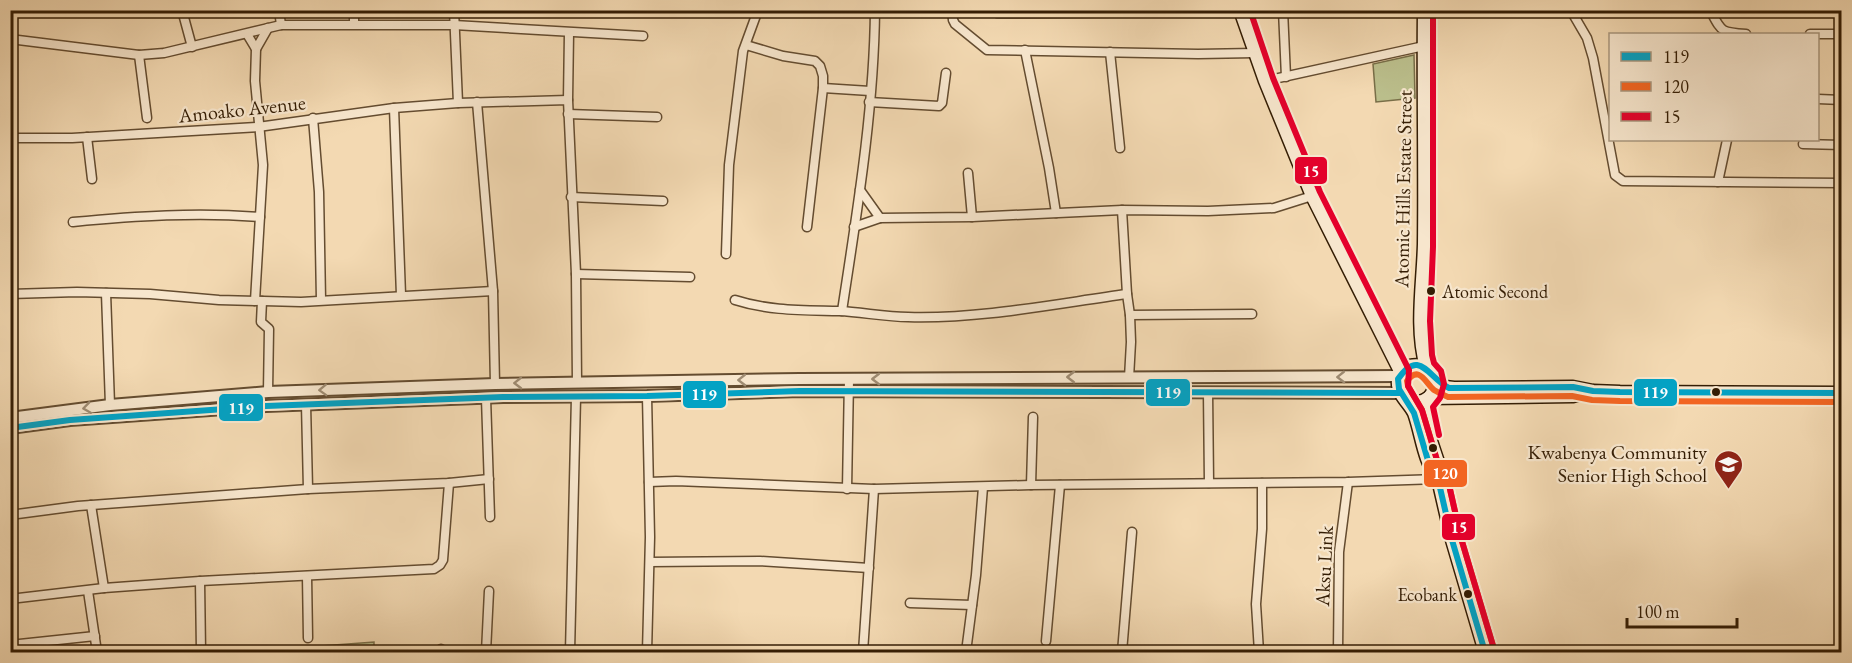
<svg xmlns="http://www.w3.org/2000/svg" width="1852" height="663" viewBox="0 0 1852 663" font-family="'EB Garamond',serif">
	<style>
		.green { fill: #bbbf8c; stroke: #786e48; stroke-width: 1.5 }
		.lines { fill: none; stroke-linecap: round; stroke-linejoin: round }
		.minor-casing { stroke: #644c30; stroke-width: 11 }
		.tertiary-casing { stroke: #644c30; stroke-width: 14 }
		.secondary-casing { stroke: #341d04; stroke-width: 15 }
		.minor { stroke: #f7e6cd; stroke-width: 8 }
		.tertiary { stroke: #f7e6cd; stroke-width: 10 }
		.secondary { stroke: #f7e6cd; stroke-width: 12 }
		.bus-1-casing { stroke: #f7e6cd; stroke-width: 10 }
		.bus-2-casing { stroke: #f7e6cd; stroke-width: 10 }
		.bus-3-casing { stroke: #f7e6cd; stroke-width: 10 }
		.bus-1 { stroke: #03a2c4; stroke-width: 6 }
		.bus-2 { stroke: #f26522; stroke-width: 6 }
		.bus-3 { stroke: #e4002b; stroke-width: 6 }
		.oneway { stroke: #9f8c73 }
		.bus-dot { fill: #341d04; stroke: #f7e6cd; stroke-width: 2 }
		.labels { text-anchor: middle; dominant-baseline: central; stroke-width: 4.5; stroke-linejoin: round; paint-order: stroke }
		.bus-label { font-size: 18px; fill: #341d04; stroke: #f7e6cd; text-anchor: start }
		.street-label { font-size: 20px; fill: #341d04; stroke: #f7e6cd }
		.poi-label { font-size: 20px; fill: #341d04; stroke: #f7e6cd; text-anchor: end }
		.line-badge { stroke: #f7e6cd; stroke-width: 2 }
		.badge-label { font-size: 16px; text-anchor: middle; font-weight: bold; fill: #fff }
	</style>
	<rect width="100%" height="100%" fill="#f3d9b2"/>
	<filter id="stains"><feTurbulence type="fractalNoise" baseFrequency=".00333" numOctaves="4"/><feColorMatrix values="0 0 0 0 .2 0 0 0 0 .09 0 0 0 0 .02 0 0 0 .5 -.17"/></filter>
	<radialGradient id="worn" r=".72"><stop offset=".6" stop-color="#630" stop-opacity="0"/><stop offset="1" stop-color="#630" stop-opacity=".3"/></radialGradient>
	<g class="green">
		<polygon points="1414,55 1415,98 1376,102 1373,64"/>
		<polygon points="374,642 374,652 308,652 308,647"/>
	</g>
	<g class="lines">
		<defs>
			<g id="minor">
				<polyline points="182,10 192,47"/>
				<polyline points="279,10 281,25"/>
				<polyline points="454,10 458,103"/>
				<polyline points="952,10 953,20 955,24 987,50 1198,54 1255,53"/>
				<polyline points="993,10 997,13 1212,12"/>
				<polyline points="1283,10 1286,77"/>
				<path d="M1710,10C1722,32 1720,32 1746,34"/>
				<polyline points="1573,14 1587,38 1593,58 1615,175 1623,181 1842,183"/>
				<polyline points="354,24 354,10"/>
				<polyline points="247,34 256,49 255,81 263,165 255,301"/>
				<polyline points="1810,34 1842,34"/>
				<polyline points="10,39 139,55 164,53 281,25 454,25 643,36"/>
				<polyline points="746,45 783,56 815,61 820,66 823,76 823,88 807,227"/>
				<polyline points="256,49 268,28"/>
				<polyline points="1025,50 1049,168 1056,213"/>
				<polyline points="1110,52 1120,148"/>
				<polyline points="139,55 147,118"/>
				<polyline points="1265,81 1424,46"/>
				<polyline points="823,88 870,91"/>
				<polyline points="1818,99 1842,100"/>
				<polyline points="568,100 569,33"/>
				<polyline points="477,102 493,291 495,384"/>
				<polyline points="869,102 939,106 942,103 946,73"/>
				<polyline points="394,108 401,295"/>
				<polyline points="568,114 657,117"/>
				<polyline points="313,118 319,192 321,300"/>
				<polyline points="87,137 92,179"/>
				<polyline points="10,138 72,138 258,127 394,108 458,103 568,100 576,274 577,383"/>
				<polyline points="1803,144 1842,145"/>
				<polyline points="968,173 972,217"/>
				<polyline points="1718,182 1727,140"/>
				<polyline points="860,190 880,218 972,217 1122,210 1208,211 1274,208 1312,196"/>
				<polyline points="571,197 663,201"/>
				<polyline points="1122,210 1127,294 1130,315 1131,342 1129,378"/>
				<path d="M73,222C136,216 197,212 260,217"/>
				<polyline points="854,227 880,218"/>
				<polyline points="726,254 729,165 743,51 758,10"/>
				<polyline points="576,274 690,277"/>
				<polyline points="106,293 110,405"/>
				<polyline points="10,294 77,292 150,294 219,300 301,302 493,291"/>
				<path d="M735,300C769,311 803,310 839,311C862,312 885,317 908,317C981,319 1054,304 1127,294"/>
				<polyline points="262,301 261,322 269,329 268,392"/>
				<path d="M842,311C857,212 874,111 875,10"/>
				<polyline points="1130,315 1252,314"/>
				<polyline points="1208,392 1209,483"/>
				<polyline points="647,396 650,537 647,652"/>
				<polyline points="486,398 490,517"/>
				<polyline points="306,404 308,489"/>
				<polyline points="649,482 676,481 874,489 1031,485 1348,482 1438,479"/>
				<polyline points="1031,485 1033,417"/>
				<polyline points="847,489 849,379"/>
				<polyline points="91,505 104,588"/>
				<polyline points="10,515 78,506 146,501 308,489 449,483 489,479"/>
				<polyline points="650,562 760,561 869,568"/>
				<polyline points="307,576 308,638"/>
				<polyline points="200,581 201,652"/>
				<polyline points="88,591 97,652"/>
				<polyline points="10,599 104,588 200,581 434,569 440,565 443,560 449,483"/>
				<polyline points="910,603 972,605"/>
				<polyline points="1046,641 1060,485"/>
				<polyline points="10,645 95,636"/>
				<polyline points="441,649 441,652"/>
				<polyline points="486,652 489,591"/>
				<polyline points="570,652 576,397"/>
				<polyline points="863,652 874,489"/>
				<polyline points="966,652 976,575 983,487"/>
				<polyline points="1122,652 1132,532"/>
				<polyline points="1259,652 1256,604 1262,529 1262,483"/>
				<polyline points="1338,652 1339,552 1348,482"/>
			</g>
			<g id="tertiary">
				<polyline points="10,418 110,405 268,392 495,384 800,379 1399,376"/>
				<polyline points="10,428 70,420 266,406 503,397 647,396 800,391 1400,393"/>
			</g>
			<g id="secondary">
				<polyline points="1240,10 1265,81 1312,196 1401,373"/>
				<path d="M1424,10C1423,88 1425,166 1424,244C1423,284 1415,328 1426,367"/>
				<polyline points="1435,379 1445,387 1454,388 1573,387 1593,391 1620,392 1842,393"/>
				<path d="M1404,398C1439,417 1448,358 1409,366C1402,370 1397,376 1398,385C1399,396 1410,404 1414,413C1422,435 1423,460 1438,479"/>
				<polyline points="1428,398 1573,396 1589,392"/>
				<polyline points="1425,400 1425,412 1428,432 1438,462 1438,479 1452,540 1485,652"/>
			</g>
		</defs>
		<use href="#minor" class="minor-casing"/>
		<use href="#tertiary" class="tertiary-casing"/>
		<use href="#secondary" class="secondary-casing"/>
		<use href="#minor" class="minor"/>
		<use href="#tertiary" class="tertiary"/>
		<use href="#secondary" class="secondary"/>
		<defs>
			<g id="bus-1">
				<polyline points="10,428 70,420 266,406 503,397 647,396 800,391 1400,393"/>
				<path d="M1485,652L1452,540L1438,479L1429,464L1414,413L1399,389L1398,379C1420,347 1428,378 1449,388L1573,387L1593,391L1620,392L1842,393"/>
			</g>
			<path id="bus-2" d="M1494,649L1461,538L1447,476L1437,460L1422,410L1408,386L1407,381C1419,365 1425,382 1434,390C1439,393 1443,395 1448,397L1572,396L1592,400L1620,401L1842,402"/>
			<g id="bus-3">
				<polyline points="1250,10 1273,78 1320,192 1409,370 1408,386 1422,410 1437,460 1447,476 1461,538 1494,649"/>
				<polyline points="1433,10 1433,247 1430,321 1432,355 1434,363 1441,371 1444,384 1440,398 1433,407 1439,435"/>
			</g>
		</defs>
		<use href="#bus-1" class="bus-1-casing"/>
		<use href="#bus-2" class="bus-2-casing"/>
		<use href="#bus-3" class="bus-3-casing"/>
		<use href="#bus-1" class="bus-1"/>
		<use href="#bus-2" class="bus-2"/>
		<use href="#bus-3" class="bus-3"/>
	</g>
	<defs><path id="oneway-chevron" d="M-2-3.5L2.5 0L-2 3.5" fill="none" stroke-width="1.6" stroke-linecap="round" stroke-linejoin="round" transform="scale(1.5)"/></defs>
	<g class="oneway">
		<use href="#oneway-chevron" transform="translate(1071 377) rotate(-180)"/>
		<use href="#oneway-chevron" transform="translate(1341 377) rotate(179)"/>
		<use href="#oneway-chevron" transform="translate(876 379) rotate(180)"/>
		<use href="#oneway-chevron" transform="translate(742 380) rotate(179)"/>
		<use href="#oneway-chevron" transform="translate(518 383) rotate(179)"/>
		<use href="#oneway-chevron" transform="translate(323 390) rotate(178)"/>
		<use href="#oneway-chevron" transform="translate(87 408) rotate(172)"/>
	</g>
	<defs>
		<symbol id="school-pin" viewBox="-11 -11 22 30"><path d="M0 17L-7.5 6A9.5 9.5 0 1 1 7.5 6Z" fill="#8f2418" stroke="#f7e6cd"/><path d="M0-5L7-2L0 1L-7-2ZM-4 1L0 2.5L4 1V4Q0 6-4 4Z" fill="#fff"/></symbol>
	</defs>
	<g fill-rule="evenodd">
		<use href="#school-pin" x="1712" y="448" width="33" height="45"/>
	</g>
	<g class="bus-dot">
		<circle cx="1431" cy="291" r="5"/>
		<circle cx="1716" cy="392" r="5"/>
		<circle cx="1433" cy="448" r="5"/>
		<circle cx="1468" cy="594" r="5"/>
	</g>
	<g class="labels">
		<g class="bus-label">
			<text x="1442" y="291">Atomic Second</text>
			<text x="1457" y="594" text-anchor="end">Ecobank</text>
		</g>
		<g class="street-label">
			<text transform="translate(242 109) rotate(-6)">Amoako Avenue</text>
			<text transform="translate(1403 189) rotate(-89)">Atomic Hills Estate Street</text>
			<text transform="translate(1324 566) rotate(-87)">Aksu Link</text>
		</g>
		<g class="poi-label">
			<text x="1707" y="452">Kwabenya Community<tspan x="1707" dy="23">Senior High School</tspan></text>
		</g>
	</g>
	<g class="line-badge">
		<rect x="1294" y="156" width="34" height="29" rx="6" fill="#e4002b"/>
		<rect x="1633" y="378" width="45" height="29" rx="6" fill="#03a2c4"/>
		<rect x="1145" y="378" width="46" height="29" rx="6" fill="#03a2c4"/>
		<rect x="682" y="380" width="45" height="29" rx="6" fill="#03a2c4"/>
		<rect x="218" y="393" width="46" height="29" rx="6" fill="#03a2c4"/>
		<rect x="1423" y="459" width="45" height="29" rx="6" fill="#f26522"/>
		<rect x="1441" y="513" width="35" height="28" rx="6" fill="#e4002b"/>
	</g>
	<g class="badge-label">
		<text x="1311" y="177">15</text>
		<text x="1655" y="398">119</text>
		<text x="1168" y="398">119</text>
		<text x="704" y="400">119</text>
		<text x="241" y="414">119</text>
		<text x="1445" y="479">120</text>
		<text x="1459" y="533">15</text>
	</g>
	<rect width="1852" height="663" fill="none" stroke="#f3d9b2" stroke-width="36"/>
	<rect x="12" y="12" width="1828" height="639" fill="none" stroke="#341d04" stroke-width="3"/>
	<rect x="18" y="18" width="1816" height="627" fill="none" stroke="#341d04" stroke-width="1.5"/>
	<rect x="1609" y="33" width="210" height="108" fill="#f7e6cd" stroke="#a9967d" stroke-width="1.5"/>
	<rect x="1621" y="52" width="30" height="9" fill="#03a2c4" stroke="#a9967d" stroke-width="1.5"/>
	<text x="1663" y="63" font-size="18" fill="#341d04">119</text>
	<rect x="1621" y="82" width="30" height="9" fill="#f26522" stroke="#a9967d" stroke-width="1.5"/>
	<text x="1663" y="93" font-size="18" fill="#341d04">120</text>
	<rect x="1621" y="112" width="30" height="9" fill="#e4002b" stroke="#a9967d" stroke-width="1.5"/>
	<text x="1663" y="123" font-size="18" fill="#341d04">15</text>
	<path d="M1627 618v9h110v-9" fill="none" stroke="#341d04" stroke-width="3"/>
	<text x="1636" y="618" font-size="18" fill="#341d04" stroke="#f7e6cd" stroke-width="4.5" paint-order="stroke">100 m</text>
	<rect width="100%" height="100%" filter="url(#stains)"/>
	<rect width="100%" height="100%" fill="url(#worn)"/>
</svg>
